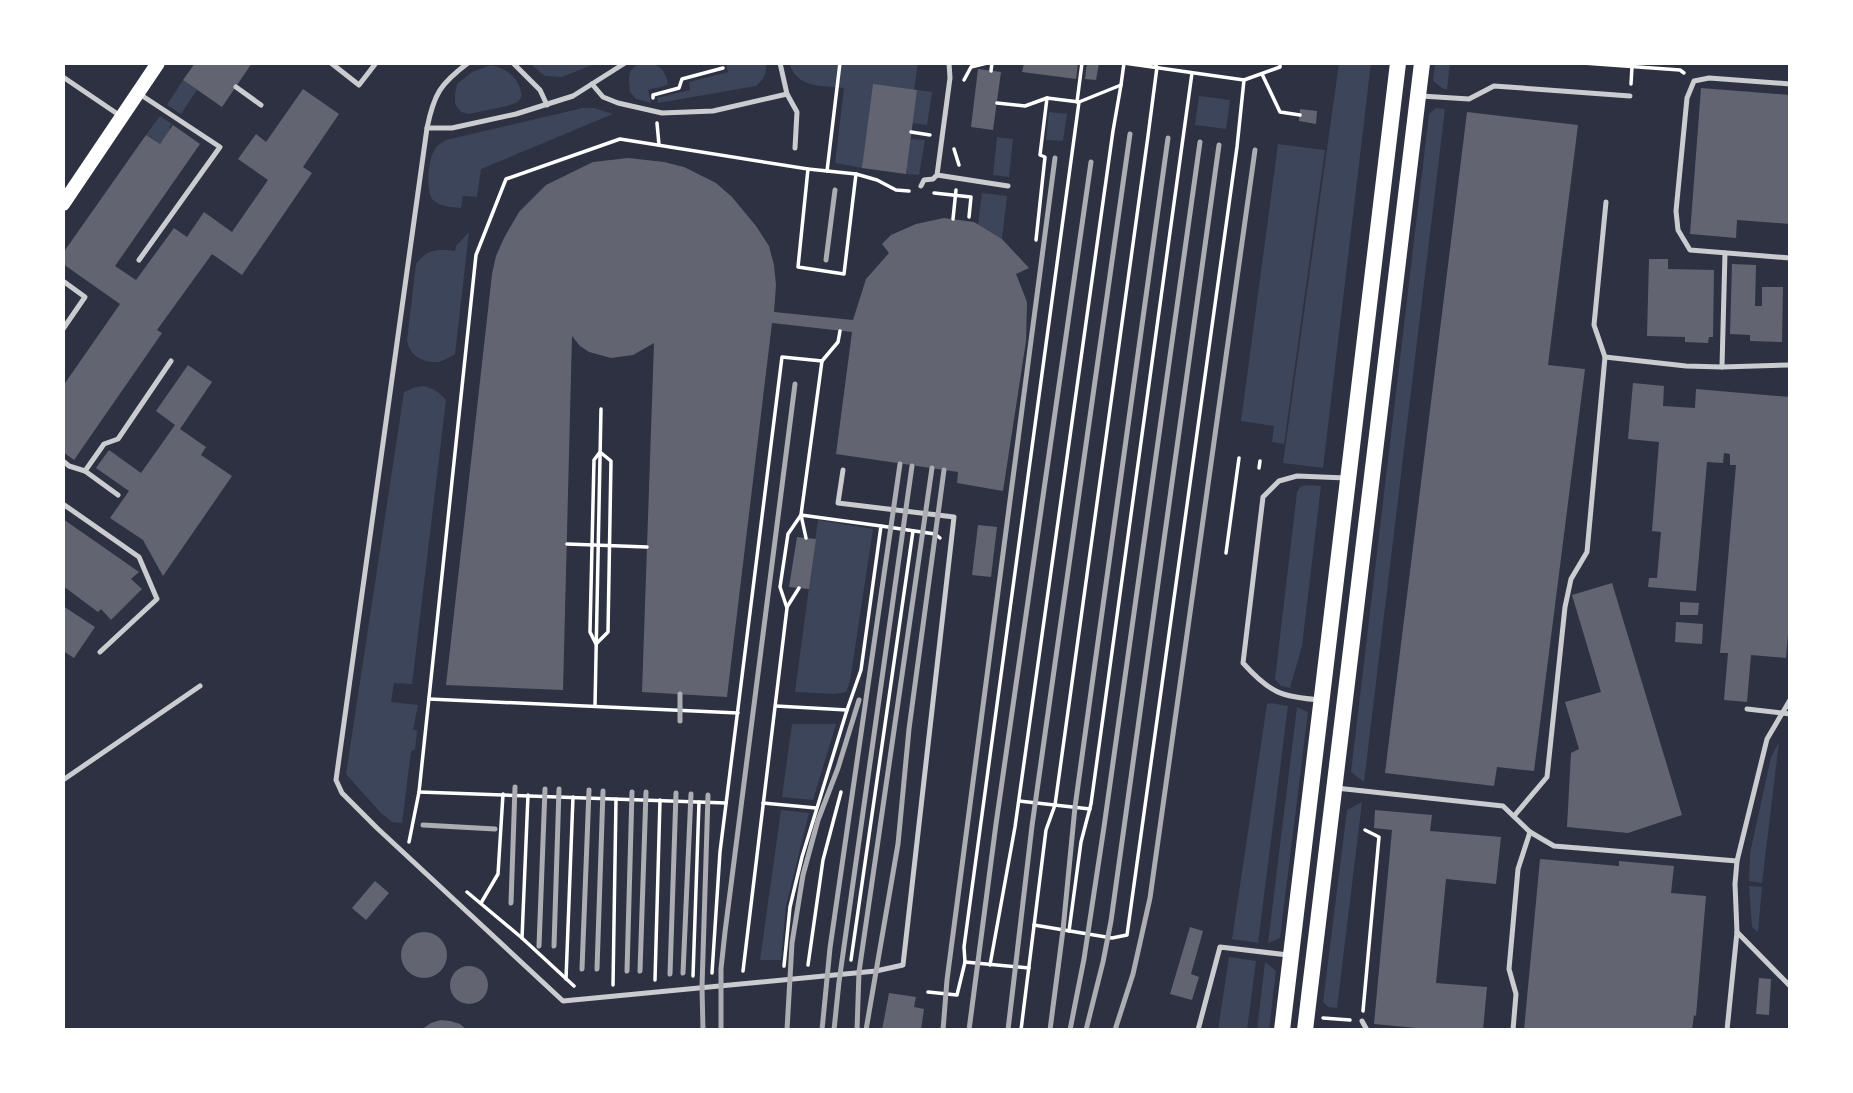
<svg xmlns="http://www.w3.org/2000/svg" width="1853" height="1093" viewBox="0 0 1853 1093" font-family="'Source Sans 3',sans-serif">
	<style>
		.green { fill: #3c4559 }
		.building { fill: #626471 }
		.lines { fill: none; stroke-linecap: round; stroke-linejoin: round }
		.path { stroke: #fff; stroke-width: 3.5 }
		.service { stroke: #caccd0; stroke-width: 5 }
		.secondary { stroke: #fff; stroke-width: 14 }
		.primary { stroke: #fff; stroke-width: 16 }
		.rail { stroke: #abadb3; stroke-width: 5 }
	</style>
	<rect width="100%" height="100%" fill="#2d3142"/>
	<g class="green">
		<polygon points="529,63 597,63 562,77 545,76"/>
		<path d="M640,63C658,63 665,67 668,85L648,90L651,103L636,99L630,92C629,77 626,71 640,63Z"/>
		<path d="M726,63H766C767,74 764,79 756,86L658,103L657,98L690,90L689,82L728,72Z"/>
		<path d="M789,63H918L914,90L862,168L835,163L844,88C820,85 798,89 789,63Z"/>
		<polygon points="1339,63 1371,63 1323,468 1283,463"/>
		<polygon points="1435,63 1450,63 1447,90 1442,88 1433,81"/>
		<path d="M491,65C508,69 519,78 522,96L518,102L507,106L469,114L461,112L455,104V94L457,84L472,72Z"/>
		<polygon points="183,80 197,90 181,114 167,105"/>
		<polygon points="917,90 932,92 927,125 912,123"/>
		<polygon points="1199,96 1230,100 1226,129 1195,125"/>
		<path d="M583,108H594L613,114L481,169L477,197L463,196L461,208C452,207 441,207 434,201C425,193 428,161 434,151C436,146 441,143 446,140Z"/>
		<polygon points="1436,108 1445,109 1364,782 1351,772 1429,114"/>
		<polygon points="1049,112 1067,114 1063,141 1046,140"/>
		<polygon points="160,116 172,124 169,128 171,129 160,144 146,135"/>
		<polygon points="997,137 1013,139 1009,177 993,175"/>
		<polygon points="910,139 925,140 919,175 906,174"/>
		<polygon points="1278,144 1325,150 1284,444 1272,442 1274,426 1241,421"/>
		<polygon points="982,193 1007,196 1002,239 978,225"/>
		<path d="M469,232L455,354C450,357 443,361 438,362C422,363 409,355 407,340L416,264C427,249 437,249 455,251L456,246Z"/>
		<path d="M423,386C433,388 439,392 446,400L412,684L394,683L391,702L418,705L413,730H417L415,750L411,751L402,823L392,822L380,812L346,774L404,392L413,388Z"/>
		<polygon points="1306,485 1321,486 1302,646 1290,688 1281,686 1275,679 1297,492 1300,487"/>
		<polygon points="818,520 873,529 850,681 846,692 835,694 795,692"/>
		<polygon points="1271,703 1288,706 1258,943 1232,939 1267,704"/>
		<polygon points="1297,707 1308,712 1280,938 1268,943"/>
		<polygon points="792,724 836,724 813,800 782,797"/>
		<polygon points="1779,742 1762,883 1749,881 1750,853 1771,757"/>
		<polygon points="1362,802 1337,1008 1328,1007 1323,1002 1347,810"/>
		<polygon points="781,810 809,813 786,906 781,960 760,960"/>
		<polygon points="1749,886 1762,887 1758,932 1752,927"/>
		<polygon points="1229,957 1256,961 1247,1030 1218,1030"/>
		<polygon points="1265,962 1276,971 1269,1030 1257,1030"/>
	</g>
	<g class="building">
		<polygon points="195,63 252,63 222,107 183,80"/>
		<polygon points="1024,63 1078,63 1076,79 1022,72"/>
		<polygon points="1087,63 1099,63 1096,80 1085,79"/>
		<polygon points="978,69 1001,72 993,130 971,127"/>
		<polygon points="873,84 917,90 906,174 862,168"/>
		<polygon points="1701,88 1790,95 1790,224 1737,220 1736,238 1690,234"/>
		<polygon points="303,89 339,114 303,167 312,173 242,275 212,254 157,330 162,333 74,460 63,452 63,386 120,304 63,264 63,253 146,135 160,144 173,125 200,144 115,266 136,280 174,228 187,237 204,212 232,232 268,180 238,159 256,134 266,142"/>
		<polygon points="1300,109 1317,111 1316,124 1299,121"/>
		<polygon points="1467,112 1578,125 1548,365 1585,369 1534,771 1497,767 1494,786 1385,773"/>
		<polygon points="628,158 664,162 684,167 716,183 732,197 756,226 769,246 774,265 776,285 774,312 853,320 866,279 889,253 882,244 891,235 916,224 944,218 974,222 1002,239 1029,268 1016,274 1027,302 1026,341 1003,491 957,483 958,472 836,454 852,332 772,323 727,697 642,692 654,343 633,355 611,358 589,352 580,346 572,336 563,690 446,685 492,274 496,256 504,238 519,212 546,185 593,162"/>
		<polygon points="1649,259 1668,259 1668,269 1714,270 1713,337 1709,337 1708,343 1685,342 1685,337 1647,336"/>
		<polygon points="1732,264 1756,265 1755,306 1762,306 1762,287 1783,287 1782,342 1750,341 1750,335 1730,334"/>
		<polygon points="188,365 212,382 180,429 206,447 201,455 232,476 163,576 143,540 110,518 129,491 96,468 109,450 141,473 175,425 156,411"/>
		<polygon points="1633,383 1664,386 1663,406 1695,408 1696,389 1790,397 1790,609 1786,658 1751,655 1747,702 1724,700 1728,653 1720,653 1736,465 1730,465 1730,454 1724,453 1723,463 1707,462 1696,591 1648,587 1649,578 1657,578 1661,532 1652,531 1659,442 1628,439"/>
		<polygon points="63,519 139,572 131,579 142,589 111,620 101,609 98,612 63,586"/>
		<polygon points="978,525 997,527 991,577 972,575"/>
		<polygon points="797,537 816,539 809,589 789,587"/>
		<polygon points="1612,583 1682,815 1628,833 1567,827 1571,753 1579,749 1565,702 1601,692 1572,595"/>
		<polygon points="1680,602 1699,603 1698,615 1680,615"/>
		<polygon points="63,606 95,627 74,658 63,651"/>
		<polygon points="1676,622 1703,624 1702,644 1675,642"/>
		<polygon points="1375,810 1432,815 1430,831 1501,837 1496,884 1446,879 1436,983 1487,987 1483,1030 1438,1030 1374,1024 1392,830 1374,828"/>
		<polygon points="1540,859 1619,866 1619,861 1674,866 1671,893 1706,896 1696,1016 1694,1015 1692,1030 1524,1030"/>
		<polygon points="375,881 389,893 366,920 352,908"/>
		<polygon points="1190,927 1203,931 1191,974 1199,977 1192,1000 1170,994"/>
		<circle cx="424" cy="955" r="23"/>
		<circle cx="469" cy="985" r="19"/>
		<polygon points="1759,978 1771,979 1769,1015 1756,1014"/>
		<polygon points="889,993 916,997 914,1007 924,1009 921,1030 882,1030"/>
		<polygon points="441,1020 450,1021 460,1024 467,1030 421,1030 431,1023"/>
	</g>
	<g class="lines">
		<g class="path">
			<polyline points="1583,63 1680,70 1684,73"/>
			<polyline points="991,71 992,63"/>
			<polyline points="1262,74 1280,112 1300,115"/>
			<polyline points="964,80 971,67 987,63"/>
			<polyline points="1244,80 1280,67 1280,63"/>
			<polyline points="1631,84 1632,67"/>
			<polyline points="653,98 653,95 679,88 682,79 723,68"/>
			<polyline points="1077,102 1082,63"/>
			<polyline points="997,103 1025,106 1047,98 1079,102 1121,85 1124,63"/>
			<polyline points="657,123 659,145"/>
			<polyline points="911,132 930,135"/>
			<polyline points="954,149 959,165"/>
			<polyline points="808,169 798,267 844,274 856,174"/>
			<polyline points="827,171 840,63"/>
			<polyline points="934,193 971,197 969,217"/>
			<polyline points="953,219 956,190"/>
			<polyline points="1036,240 1045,157 1040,155 1047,98"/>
			<polygon points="600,452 611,461 608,632 596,644 590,632 594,460"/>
			<polyline points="1259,468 1260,461"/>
			<polyline points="881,526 935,534 940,538"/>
			<polyline points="567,544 647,547"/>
			<polyline points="1226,553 1239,458"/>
			<polyline points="787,607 799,588"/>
			<polyline points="429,699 738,713"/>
			<polyline points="595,706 601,409"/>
			<polyline points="776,706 847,710"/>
			<polyline points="419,792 726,803"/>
			<polyline points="1019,801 1090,809"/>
			<polyline points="763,803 816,808"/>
			<polyline points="409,842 419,792 476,255 506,179 620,139 808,169 856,174 877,180 896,190 909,191"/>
			<polyline points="467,892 522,938 574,986"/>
			<polyline points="481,903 498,874 503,794"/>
			<polyline points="1034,925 1112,938 1127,935 1237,147 1244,80 1124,63"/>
			<polyline points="1069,931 1081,842 1091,804 1192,73"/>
			<polyline points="522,938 528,795"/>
			<polyline points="851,960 913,531"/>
			<polyline points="965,962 964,947 1079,102"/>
			<polyline points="808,965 823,860 841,792"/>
			<polyline points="990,965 1015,827 1113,131 1121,85"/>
			<polyline points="784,966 790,907 802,857 847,710 861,670 881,526 801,515 806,538"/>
			<polyline points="743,971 787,608 780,587 788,534 801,515 822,361 838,342 840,331"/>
			<polyline points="712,973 720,852 782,357 822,361"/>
			<polyline points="693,976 699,802"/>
			<polyline points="566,979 573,797"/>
			<polyline points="655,980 660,800"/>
			<polyline points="613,985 616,799"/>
			<polyline points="928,992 957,995 965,962 1029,968"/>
			<polyline points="1363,1011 1379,837 1365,830"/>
			<polyline points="1323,1018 1350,1020"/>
			<polyline points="1021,1030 1046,830 1055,805 1148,136 1157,67 1154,63"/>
		</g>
		<g class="service">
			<polyline points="331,63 359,85 376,63"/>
			<path d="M468,63C440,84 434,94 427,128L336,780L342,793L377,828L563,1001L876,971L903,965L954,517L838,503L843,470"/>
			<polyline points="513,63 540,90 547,105"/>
			<polyline points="780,63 787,94 797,112 795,148"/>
			<polyline points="63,77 122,117"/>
			<polyline points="592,84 603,97 618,103 662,113 713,111 787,94"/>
			<polyline points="1790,84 1709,78 1694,81 1687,98 1676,211 1678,230 1690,250 1790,258"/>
			<polyline points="236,87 261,105"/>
			<polyline points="138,93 220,147 139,260"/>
			<polyline points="1421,96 1469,99 1494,86 1630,96"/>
			<polyline points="427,128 452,128 516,114 573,96 625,63"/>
			<polyline points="937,175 1008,186"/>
			<polyline points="921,186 924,180 933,179 937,175 950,78 949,63"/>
			<polyline points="1606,202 1594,325 1605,357 1686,366 1722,367 1790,365"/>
			<polyline points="63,281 85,297 63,329"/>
			<polyline points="1722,367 1725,253"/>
			<polyline points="63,461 69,466 85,471 118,495"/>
			<polyline points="85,471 104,444 118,439 171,361"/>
			<polyline points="63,504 139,557 157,599 100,652"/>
			<path d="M1321,700C1281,697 1270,693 1243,663L1263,497L1279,481L1297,476L1346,478"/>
			<polyline points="1747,709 1790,714"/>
			<polyline points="63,780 200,686"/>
			<polyline points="1336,788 1503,806 1530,832 1554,846 1737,861"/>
			<polyline points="1514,816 1547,777 1565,607 1571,579 1587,552 1605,357"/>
			<polyline points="1737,932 1790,986"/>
			<polyline points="1362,1021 1367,1030"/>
			<polyline points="1198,1030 1220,947 1288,955"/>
			<polyline points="1513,1030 1516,994 1509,969 1518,869 1530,832"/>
			<polyline points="1727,1030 1737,932 1735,884 1737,861 1767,739 1790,700"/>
		</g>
		<polyline class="secondary" points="63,204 158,63"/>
		<g class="primary">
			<polyline points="1282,1030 1398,63"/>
			<polyline points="1305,1030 1422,63"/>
		</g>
		<g class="rail">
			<polyline points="826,260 835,190"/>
			<polyline points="680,721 680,694"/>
			<polyline points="423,825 495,829"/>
			<polyline points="511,903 515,787"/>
			<polyline points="539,946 545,789"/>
			<polyline points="554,946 559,789"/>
			<polyline points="582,969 589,790"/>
			<polyline points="597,969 603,791"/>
			<polyline points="627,971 632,792"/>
			<polyline points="640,971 646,792"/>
			<polyline points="683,973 691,794"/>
			<polyline points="670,974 676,793"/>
			<polyline points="703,1030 702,987 708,795"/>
			<polyline points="721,1030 721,969 725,932 795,384"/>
			<polyline points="787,1030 792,943 803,875 818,820 838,768 859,700"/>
			<polyline points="822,1030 830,948 900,464"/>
			<polyline points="834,1030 839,982 912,466"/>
			<polyline points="857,1030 859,972 932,468"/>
			<polyline points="866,1030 898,844 909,729 944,470"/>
			<polyline points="943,1030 947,980 1055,158"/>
			<polyline points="969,1030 996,824 1091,162"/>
			<polyline points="1008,1030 1032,826 1130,134"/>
			<polyline points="1050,1030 1063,930 1075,807 1168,138"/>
			<polyline points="1070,1030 1084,959 1104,827 1200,142"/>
			<polyline points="1086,1030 1103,962 1111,921 1219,145"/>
			<polyline points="1115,1030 1133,974 1150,898 1255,150"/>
		</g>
	</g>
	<rect width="1853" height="1093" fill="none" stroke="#ffffff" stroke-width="130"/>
</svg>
